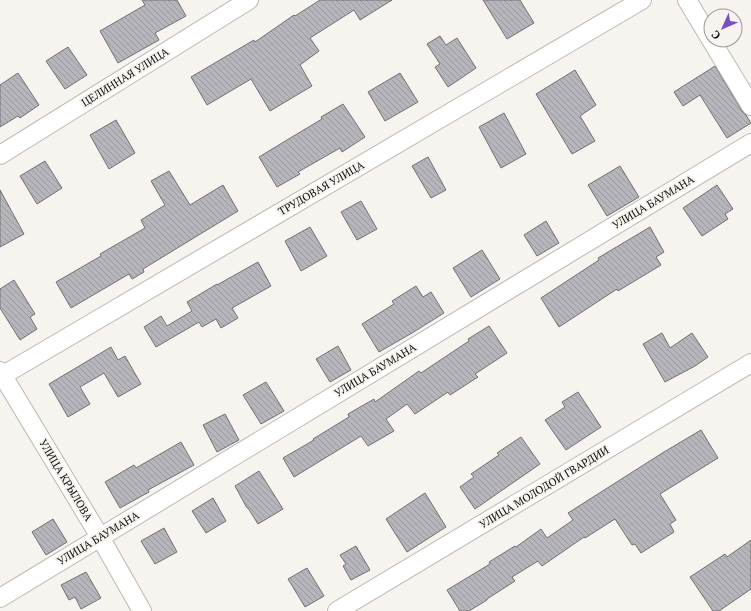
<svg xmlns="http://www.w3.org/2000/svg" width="751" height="611" viewBox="0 0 751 611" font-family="'PT Serif',serif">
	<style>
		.building { fill: url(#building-back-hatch); stroke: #707075 }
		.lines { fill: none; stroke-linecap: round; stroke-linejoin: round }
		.minor-casing { stroke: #bbb8b3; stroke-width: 20 }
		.minor { stroke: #fff; stroke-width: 18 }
		.labels { text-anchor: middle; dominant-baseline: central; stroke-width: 4; stroke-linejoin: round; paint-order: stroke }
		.street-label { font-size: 11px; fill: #12100f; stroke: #f7f4ef }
	</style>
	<defs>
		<pattern id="building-back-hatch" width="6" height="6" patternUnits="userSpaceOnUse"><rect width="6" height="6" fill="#b5b5bb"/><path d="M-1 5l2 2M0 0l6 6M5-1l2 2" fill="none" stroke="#9b9ba0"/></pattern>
	</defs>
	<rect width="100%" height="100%" fill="#f7f4ef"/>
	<g class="building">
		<polygon points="142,0 177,0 186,16 155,33 159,40 118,63 100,31 145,5"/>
		<polygon points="320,0 392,0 360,20 354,10 310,38 319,51 300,65 312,86 270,111 251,79 207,105 191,77 254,40 255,42 294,15 295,16"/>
		<polygon points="483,0 520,0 534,23 507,39"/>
		<polygon points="440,36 446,45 457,38 476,68 448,87 435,67 440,64 427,44"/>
		<polygon points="68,47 87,75 65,89 46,61"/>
		<polygon points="715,66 742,111 746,115 751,123 727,138 700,95 683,106 674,92"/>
		<polygon points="575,70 596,105 580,116 595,141 572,154 536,94"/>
		<polygon points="18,73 39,105 20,118 18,116 0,127 0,85"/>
		<polygon points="400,73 418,102 385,121 368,92"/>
		<polygon points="343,104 365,137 342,152 340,148 298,172 300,174 277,187 259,157 287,140 322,119 321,117"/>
		<polygon points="504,113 526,154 501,168 479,127"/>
		<polygon points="116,120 135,153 109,169 90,135"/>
		<polygon points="428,157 446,190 431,198 412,166"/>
		<polygon points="45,161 62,188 37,204 20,176"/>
		<polygon points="620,166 639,197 607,216 588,185"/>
		<polygon points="169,171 190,205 223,185 238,211 143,269 144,272 132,279 129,274 71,308 56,282 101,256 100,254 145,228 141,220 165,205 151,181"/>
		<polygon points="717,185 733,209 725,214 728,219 702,236 683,208"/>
		<polygon points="0,190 24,234 0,247"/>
		<polygon points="361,201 377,229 357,240 341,212"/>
		<polygon points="546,221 559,243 537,256 524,235"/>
		<polygon points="310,227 327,256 301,271 285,241"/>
		<polygon points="650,227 664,252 656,257 661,265 618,291 617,289 559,327 541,298 599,260 598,258"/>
		<polygon points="482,250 500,279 471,297 453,268"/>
		<polygon points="258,262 271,286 232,308 238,318 221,328 216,319 202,327 199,322 156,347 144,327 161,316 167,326 192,311 187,302 217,284 217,285"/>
		<polygon points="14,280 35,314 30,317 37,329 20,340 0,308 0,289"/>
		<polygon points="416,286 423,297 431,292 444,313 412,333 379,352 362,324 394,304 392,301"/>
		<polygon points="489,326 507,353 475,374 478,377 450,395 448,392 415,414 407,404 386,419 394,431 368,446 361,436 294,477 283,458 314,440 313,439 349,417 348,414 374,399 375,402 419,371 421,373 469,341 468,339"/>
		<polygon points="662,333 670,348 692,333 708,357 695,366 665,382 643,344"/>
		<polygon points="338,346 351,370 330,382 316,359"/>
		<polygon points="111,347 118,360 125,356 141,384 118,397 104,373 80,387 90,404 68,417 49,384"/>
		<polygon points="266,382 284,411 261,424 243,395"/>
		<polygon points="578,392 601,427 566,450 545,420 565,407 562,402"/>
		<polygon points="225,414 239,440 217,452 203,425"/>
		<polygon points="701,430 718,458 660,494 676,520 670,524 674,532 641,553 635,544 632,545 615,519 585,538 584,537 542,566 538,561 512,577 515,581 487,599 487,600 469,611 460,611 447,590 490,564 489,562 515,546 516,547 541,529 547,538 573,520 568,513 664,452"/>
		<polygon points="521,437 540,464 475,509 460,487 474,477 471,474 499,455 497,453"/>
		<polygon points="181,442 194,465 148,490 149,492 120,508 105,482 134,465 136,468"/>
		<polygon points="259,471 283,509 258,524 248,508 247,508 235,486"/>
		<polygon points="425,493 446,527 407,552 386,519"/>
		<polygon points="213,498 226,521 206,533 192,511"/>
		<polygon points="53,519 67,542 46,555 32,532"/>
		<polygon points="164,528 177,552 155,564 141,541"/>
		<polygon points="751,540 751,589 719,611 713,611 690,577 725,554 727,557"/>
		<polygon points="356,546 370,570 351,580 343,566 346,564 340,555"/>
		<polygon points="307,568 324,596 305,607 288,579"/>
		<polygon points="86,572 101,598 81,609 75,597 69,600 61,585"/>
	</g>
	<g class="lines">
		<defs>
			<g id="minor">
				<polyline points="687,0 751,106"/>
				<polyline points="0,155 249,0"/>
				<polyline points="0,371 100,537 142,611"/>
				<polyline points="0,377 642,0"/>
				<polyline points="0,598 751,143"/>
				<polyline points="337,611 751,363"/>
			</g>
		</defs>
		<use href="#minor" class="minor-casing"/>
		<use href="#minor" class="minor"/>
	</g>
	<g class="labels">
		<g class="street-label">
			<text transform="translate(125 77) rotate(-32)">ЦЕЛИННАЯ УЛИЦА</text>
			<text transform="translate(321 188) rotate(-30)">ТРУДОВАЯ УЛИЦА</text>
			<text transform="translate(653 202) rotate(-31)">УЛИЦА БАУМАНА</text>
			<text transform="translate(375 370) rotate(-31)">УЛИЦА БАУМАНА</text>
			<text transform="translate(66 480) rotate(59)">УЛИЦА КРЫЛОВА</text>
			<text transform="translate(544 487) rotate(-31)">УЛИЦА МОЛОДОЙ ГВАРДИИ</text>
			<text transform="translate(98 538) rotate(-31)">УЛИЦА БАУМАНА</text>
		</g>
	</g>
	<g transform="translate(723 28) rotate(225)"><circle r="19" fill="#f7f4ef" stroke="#9b9995"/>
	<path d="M0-3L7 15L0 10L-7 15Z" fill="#784ec7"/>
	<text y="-6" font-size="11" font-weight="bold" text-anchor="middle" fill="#12100f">С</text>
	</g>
</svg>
